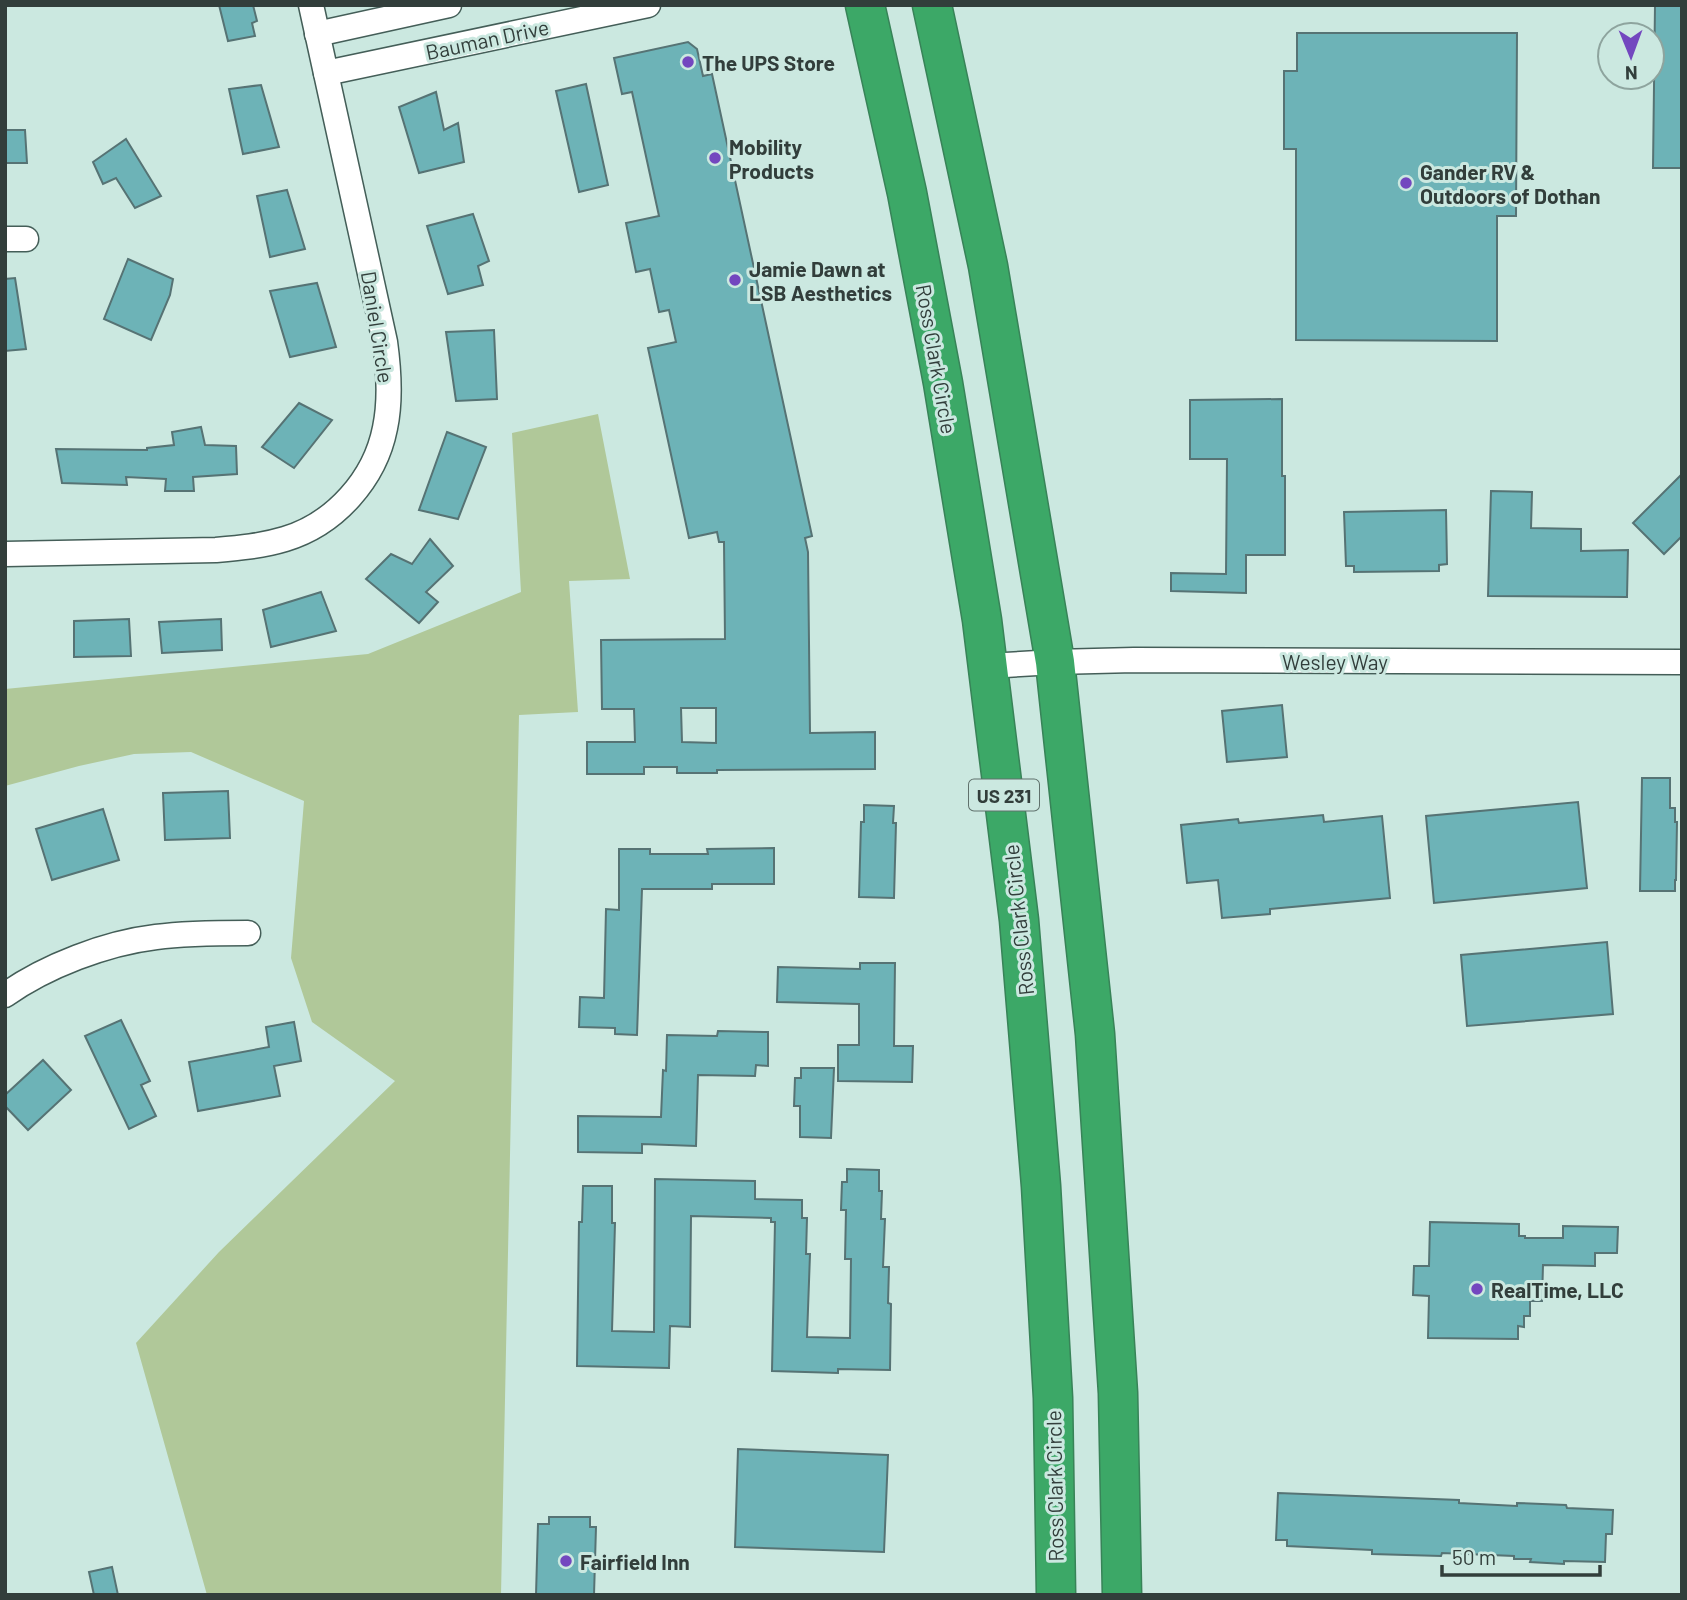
<svg xmlns="http://www.w3.org/2000/svg" width="1687" height="1600" viewBox="0 0 1687 1600" font-family="Barlow,sans-serif">
	<style>
		.green { fill: #b0c899 }
		.building { fill: #6db3b7; stroke: #567374; stroke-width: 2; fill-rule: evenodd }
		.lines { fill: none; stroke-linecap: round; stroke-linejoin: round }
		.street-casing { stroke: #445e58; stroke-width: 27 }
		.highway-casing { stroke: #388358; stroke-width: 41 }
		.street { stroke: #fff; stroke-width: 24 }
		.highway { stroke: #3ca867; stroke-width: 38 }
		.poi-dot { fill: #7347bf; stroke: #cbe8e0; stroke-width: 2.5 }
		.labels { text-anchor: middle; dominant-baseline: central; stroke-width: 6; stroke-linejoin: round; paint-order: stroke }
		.shield { fill: #cbe8e0; stroke: #60716c; stroke-width: 2 }
		.shield-label { font-size: 19px; font-weight: bold; fill: #323e3b }
		.street-label { font-size: 21px; fill: #323e3b; stroke: #cbe8e0 }
		.poi-label { font-size: 21px; font-weight: bold; fill: #323e3b; stroke: #cbe8e0; text-anchor: start }
	</style>
	<rect width="100%" height="100%" fill="#cbe8e0"/>
	<polygon class="green" points="598,414 630,579 569,581 578,712 519,715 501,1595 207,1595 136,1343 219,1252 395,1081 312,1022 291,958 304,801 191,752 134,754 79,766 5,786 5,689 368,654 521,592 512,433"/>
	<g class="building">
		<polygon points="219,5 253,5 257,21 252,23 255,36 228,41"/>
		<polygon points="1655,5 1682,5 1682,168 1653,168"/>
		<polygon points="1297,33 1517,33 1516,216 1497,216 1497,341 1296,340 1296,149 1284,149 1284,71 1297,71"/>
		<path d="M688,42L697,49L703,76L712,74L812,536L805,538L808,552L810,733L875,732V769L717,770V773H677V767H644V774H587V742H635L634,709H602L601,640L725,639L724,542H719L717,532L689,538L648,348L676,342L669,310L659,312L650,269L636,272L626,223L659,216L632,92L622,94L614,58ZM681,708H716V743L682,742Z"/>
		<polygon points="586,84 608,185 579,192 556,91"/>
		<polygon points="261,85 279,147 243,154 229,89"/>
		<polygon points="436,92 444,130 458,123 464,162 419,173 399,107"/>
		<polygon points="5,130 25,130 27,163 5,163"/>
		<polygon points="126,139 161,196 135,208 116,178 103,184 93,162"/>
		<polygon points="287,190 305,249 270,257 257,196"/>
		<polygon points="473,214 489,261 478,266 483,285 448,294 427,226"/>
		<polygon points="128,259 173,279 170,295 151,340 104,319"/>
		<polygon points="15,278 26,349 5,351 5,279"/>
		<polygon points="317,283 336,347 290,357 270,291"/>
		<polygon points="494,330 497,399 456,401 446,332"/>
		<polygon points="1282,399 1282,476 1285,476 1285,555 1246,555 1246,593 1171,591 1171,573 1226,574 1227,459 1190,459 1190,400"/>
		<polygon points="299,403 332,420 294,468 262,447"/>
		<polygon points="201,427 205,445 236,446 237,474 193,477 194,491 165,491 166,479 126,477 127,485 62,483 56,449 147,450 147,448 174,445 172,432"/>
		<polygon points="447,432 486,447 458,519 419,510"/>
		<polygon points="1682,474 1682,536 1664,554 1633,523"/>
		<polygon points="1491,491 1532,492 1531,528 1581,529 1581,551 1628,550 1627,597 1488,596"/>
		<polygon points="1446,510 1447,564 1439,565 1439,571 1354,572 1354,566 1346,566 1344,512"/>
		<polygon points="430,539 453,566 426,592 438,602 419,623 366,579 391,554 412,564"/>
		<polygon points="321,592 336,631 271,647 263,610"/>
		<polygon points="129,619 131,656 74,657 74,621"/>
		<polygon points="221,619 222,650 162,653 159,622"/>
		<polygon points="1282,705 1287,757 1227,762 1222,711"/>
		<polygon points="1642,778 1670,778 1670,808 1675,808 1675,822 1677,822 1676,880 1675,880 1675,891 1640,891"/>
		<polygon points="228,791 230,838 165,840 163,793"/>
		<polygon points="1578,802 1587,888 1434,903 1426,816"/>
		<polygon points="864,805 894,806 893,823 896,823 894,898 859,897 861,822 864,822"/>
		<polygon points="103,809 119,860 52,880 36,829"/>
		<polygon points="1323,815 1324,822 1382,816 1390,898 1270,909 1270,914 1222,918 1218,880 1187,883 1181,825 1238,819 1239,823"/>
		<polygon points="774,848 774,884 712,884 712,889 642,889 637,1035 615,1034 615,1028 579,1027 580,997 604,998 606,909 619,910 619,849 650,849 650,854 708,854 707,849"/>
		<polygon points="1607,942 1613,1014 1467,1026 1461,955"/>
		<polygon points="860,963 895,963 894,1046 913,1046 912,1082 838,1081 838,1045 859,1045 859,1004 777,1002 778,967 860,969"/>
		<polygon points="121,1020 150,1081 141,1085 156,1116 129,1129 85,1036"/>
		<polygon points="294,1022 301,1061 274,1066 280,1096 198,1111 189,1062 269,1047 266,1027"/>
		<polygon points="718,1031 768,1032 768,1066 756,1065 755,1076 698,1075 696,1146 642,1144 642,1153 578,1152 578,1116 661,1117 663,1070 666,1071 667,1035 717,1036"/>
		<polygon points="43,1060 71,1090 28,1130 5,1106 5,1095"/>
		<polygon points="801,1068 834,1068 831,1138 800,1137 800,1106 794,1106 795,1078 801,1078"/>
		<polygon points="847,1169 879,1170 879,1191 882,1191 881,1219 885,1219 883,1267 889,1267 888,1303 891,1304 890,1370 838,1369 838,1373 772,1371 775,1222 771,1222 771,1218 691,1216 690,1327 670,1326 669,1368 577,1366 579,1222 582,1222 583,1186 612,1186 612,1223 615,1223 612,1331 654,1332 655,1179 755,1181 755,1199 802,1200 802,1218 807,1218 806,1254 810,1254 807,1337 850,1338 851,1259 845,1259 846,1210 841,1210 842,1182 847,1182"/>
		<polygon points="1430,1222 1519,1224 1519,1236 1525,1236 1525,1238 1563,1238 1563,1226 1618,1227 1617,1253 1595,1253 1595,1266 1543,1265 1542,1301 1530,1301 1530,1316 1524,1316 1524,1327 1518,1326 1518,1339 1428,1338 1429,1296 1413,1295 1414,1266 1429,1266"/>
		<polygon points="738,1449 888,1455 884,1552 735,1547"/>
		<polygon points="1278,1493 1459,1500 1459,1503 1517,1506 1517,1503 1566,1505 1567,1508 1613,1510 1612,1534 1606,1534 1605,1562 1564,1561 1564,1564 1530,1562 1531,1559 1514,1559 1514,1556 1442,1553 1441,1556 1372,1554 1372,1550 1287,1546 1287,1540 1276,1540"/>
		<polygon points="549,1517 590,1517 590,1527 596,1527 594,1595 536,1595 538,1524 549,1524"/>
		<polygon points="112,1567 118,1595 94,1595 89,1572"/>
	</g>
	<g class="lines">
		<defs>
			<g id="street">
				<polyline points="317,34 449,5"/>
				<polyline points="326,73 648,5"/>
				<polyline points="5,239 26,239"/>
				<path d="M5,554L216,550C239,548 262,546 285,539C335,524 375,479 385,428C391,400 389,371 385,342L311,5"/>
				<polyline points="988,666 1055,662 1134,660 1682,662"/>
				<path d="M5,995C46,966 106,943 156,937C186,933 217,933 248,933"/>
			</g>
			<g id="highway">
				<polyline points="865,5 907,193 943,383 982,620 1019,920 1041,1186 1053,1398 1056,1595"/>
				<polyline points="932,5 988,266 1055,662 1095,1034 1118,1393 1122,1595"/>
			</g>
		</defs>
		<use href="#street" class="street-casing"/>
		<use href="#highway" class="highway-casing"/>
		<use href="#street" class="street"/>
		<use href="#highway" class="highway"/>
	</g>
	<g class="poi-dot">
		<circle cx="688" cy="62" r="7"/>
		<circle cx="715" cy="158" r="7"/>
		<circle cx="1406" cy="183" r="7"/>
		<circle cx="735" cy="280" r="7"/>
		<circle cx="1477" cy="1289" r="7"/>
		<circle cx="566" cy="1561" r="7"/>
	</g>
	<g class="labels">
		<rect class="shield" x="969" y="779.5" width="70" height="31" rx="5"/>
		<g class="shield-label">
			<text x="1004" y="795">US 231</text>
		</g>
		<g class="street-label">
			<text transform="translate(487 39) rotate(-12)">Bauman Drive</text>
			<text transform="translate(378 327) rotate(81)">Daniel Circle</text>
			<text transform="translate(937 359) rotate(80)">Ross Clark Circle</text>
			<text x="1335" y="661">Wesley Way</text>
			<text transform="translate(1018 920) rotate(-96)">Ross Clark Circle</text>
			<text transform="translate(1054 1486) rotate(-91)">Ross Clark Circle</text>
		</g>
		<g class="poi-label">
			<text x="702" y="62">The UPS Store</text>
			<text x="729" y="146">Mobility<tspan x="729" dy="24">Products</tspan></text>
			<text x="1420" y="171">Gander RV &amp;<tspan x="1420" dy="24">Outdoors of Dothan</tspan></text>
			<text x="749" y="268">Jamie Dawn at<tspan x="749" dy="24">LSB Aesthetics</tspan></text>
			<text x="1491" y="1289">RealTime, LLC</text>
			<text x="580" y="1561">Fairfield Inn</text>
		</g>
	</g>
	<rect width="1687" height="1600" fill="none" stroke="#323e3b" stroke-width="14"/>
	<g transform="translate(1631 56) rotate(179)"><circle r="33" fill="#cbe8e0" stroke="#8ea49e" stroke-width="2"/>
	<path d="M0-5L12 26L0 18L-12 26Z" fill="#7347bf"/>
	<text y="-10" font-size="19" font-weight="bold" text-anchor="middle" fill="#323e3b">N</text>
	</g>
	<path d="M1442 1565v10h158v-10" fill="none" stroke="#323e3b" stroke-width="3.5"/>
	<text x="1452" y="1565" font-size="21" fill="#323e3b" stroke="#cbe8e0" stroke-width="5" paint-order="stroke">50 m</text>
</svg>
